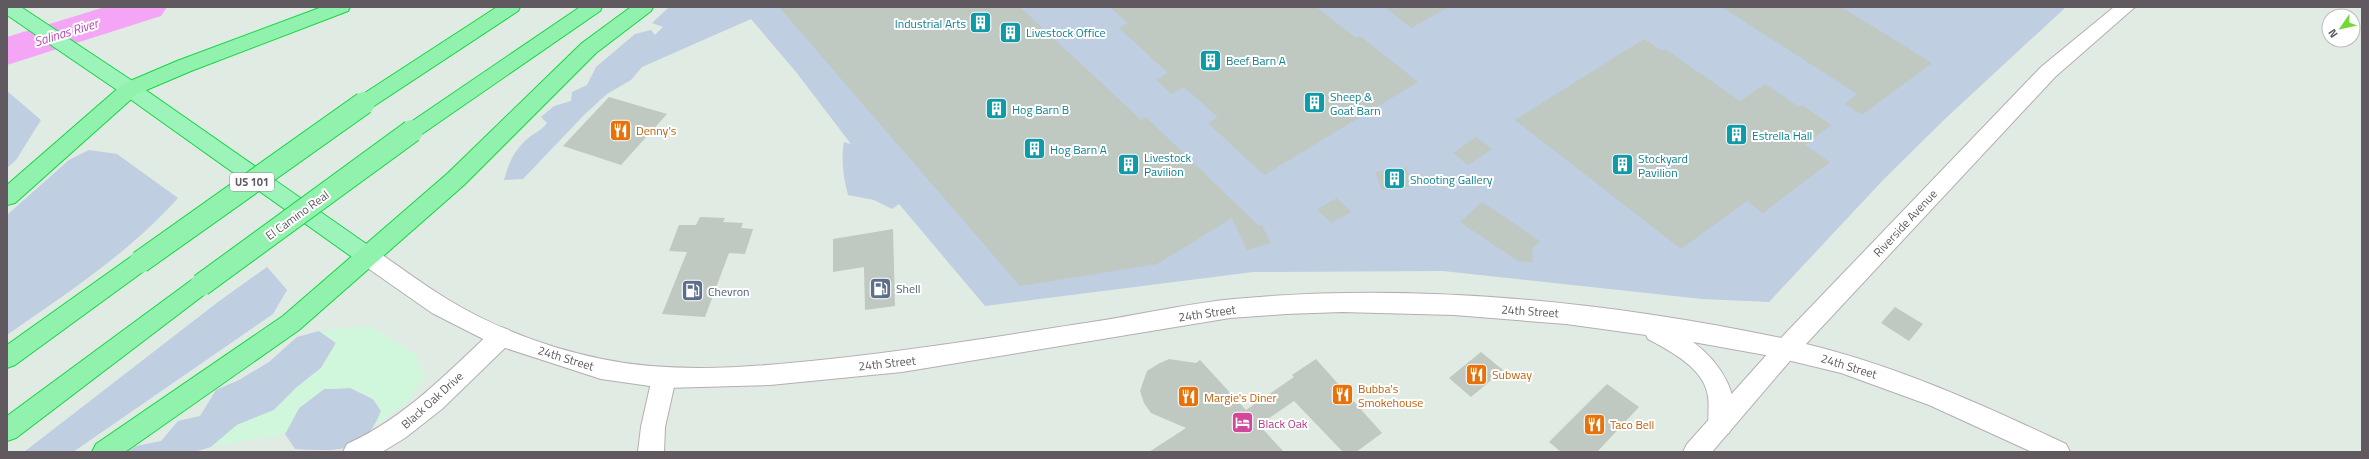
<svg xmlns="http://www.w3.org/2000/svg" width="2369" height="459" viewBox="0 0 2369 459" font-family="'Titillium Web',sans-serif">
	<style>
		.green { fill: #bfcee0 }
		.sand { fill: #d0f6dc }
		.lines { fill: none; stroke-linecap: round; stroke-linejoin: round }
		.river { fill: #f5a5f6; fill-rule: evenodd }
		.building { fill: #bfc8c1 }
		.minor-casing { stroke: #b5aeb4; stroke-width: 2 }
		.secondary-casing { stroke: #b5adb4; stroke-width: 2 }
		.trunk-casing { stroke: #15d642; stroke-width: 2 }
		.motorway-casing { stroke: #15d642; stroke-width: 2 }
		.minor { fill: #fff; fill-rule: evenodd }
		.secondary { fill: #fff; fill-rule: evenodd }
		.trunk { fill: #9cf4ba; fill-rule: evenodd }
		.motorway { fill: #90f2ac; fill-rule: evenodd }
		.motorway-bridge-casing { stroke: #15d642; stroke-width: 24; stroke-linecap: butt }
		.motorway-bridge { stroke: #90f2ac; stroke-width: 22 }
		.labels { text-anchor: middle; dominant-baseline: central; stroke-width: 4; stroke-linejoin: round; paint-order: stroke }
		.shield { fill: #fff; stroke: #908b8f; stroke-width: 1 }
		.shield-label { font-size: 11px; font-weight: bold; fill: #60595f }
		.culture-label { font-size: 12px; fill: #0d838f; stroke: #fff; text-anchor: start }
		.food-label { font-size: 12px; fill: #c56008; stroke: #fff; text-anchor: start }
		.street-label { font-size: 12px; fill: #60595f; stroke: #fff }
		.service-label { font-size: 12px; fill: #4e5e75; stroke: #fff; text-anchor: start }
		.hotel-label { font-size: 12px; fill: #b23c85; stroke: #fff; text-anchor: start }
		.water-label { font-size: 13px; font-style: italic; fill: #b64bb0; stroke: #fff }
	</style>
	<rect width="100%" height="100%" fill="#e0ebe4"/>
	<g class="green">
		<path d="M669,7H2066L1947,117L1884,179L1769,302L1702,299L1443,271L1253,272L985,306L899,204L892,209L874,200L848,195C843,176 841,161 844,142L851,144L796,72L751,19L642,67L631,80L607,94L585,114L523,179L504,180C509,163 513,152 527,139C534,133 541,131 547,123L541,117L554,106L571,101L572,92L587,85L596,67L635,34L651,30L655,35L663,27L652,23Z"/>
		<polygon points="7,91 41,120 16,160 7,168"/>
		<path d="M89,150L117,154L178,198C130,252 66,294 7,335V215L69,160Z"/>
		<polygon points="267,267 287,290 273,314 73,452 24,452 218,302"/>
		<polygon points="319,331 336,343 321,368 297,387 274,410 237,425 211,447 194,452 127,452 136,446 161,441 178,421 200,416 216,390 239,380 269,362 297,337"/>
		<path d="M350,388L373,399L381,411C363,455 337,451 295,449L285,434L299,408L324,389Z"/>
	</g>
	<polygon class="sand" points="370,326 416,355 425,376 410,399 375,427 381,411 373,399 351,388 324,389 299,408 285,434 211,447 237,425 274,410 297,387 321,368 336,343 319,331"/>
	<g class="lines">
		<polygon class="river" points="105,7 167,7 161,16 7,65 7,37"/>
	</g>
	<g class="building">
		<polygon points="779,7 1020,7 1141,120 1146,117 1259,226 1262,225 1271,243 1247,250 1232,218 1157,264 1020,286"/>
		<polygon points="1110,7 1316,7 1356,38 1360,36 1418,82 1264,175 1208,123 1218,117 1184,87 1172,94 1156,80 1168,73 1119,28 1128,23"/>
		<polygon points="1385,7 1449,7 1411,28"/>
		<polygon points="1722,7 1841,7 1932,63 1862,115 1845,104 1857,94"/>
		<polygon points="1644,39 1662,51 1665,49 1740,101 1765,84 1799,107 1802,105 1831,125 1805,145 1830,162 1763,213 1747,201 1681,249 1515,120"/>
		<polygon points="609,97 667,114 621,165 563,146"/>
		<polygon points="1476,137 1492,149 1468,165 1453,153"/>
		<polygon points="1406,168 1413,186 1382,190 1375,172"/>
		<polygon points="1337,198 1351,212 1331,223 1317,209"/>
		<polygon points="1482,202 1540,241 1532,249 1533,262 1518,261 1460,222"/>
		<polygon points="700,217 725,218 723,222 743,223 741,228 753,229 745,254 729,253 705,317 662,314 687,252 669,251 679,225 696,225"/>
		<polygon points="893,229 895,306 865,310 864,267 833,272 833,239"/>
		<polygon points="1895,307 1923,324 1909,341 1881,323"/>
		<polygon points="1481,352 1503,370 1471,397 1449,378"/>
		<polygon points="1169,359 1196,363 1200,360 1246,410 1294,377 1292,375 1316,359 1382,433 1356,452 1343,452 1294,401 1259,425 1284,452 1149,452 1186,428 1151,413 1144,403 1140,391 1147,371 1158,364"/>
		<polygon points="1607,384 1639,407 1597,452 1561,452 1549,442"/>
	</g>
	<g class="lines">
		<defs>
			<g id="minor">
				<path d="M501,327L509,330L513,337L509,344L442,409L405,438L382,452H343L347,444C405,418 447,373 493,330Z"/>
				<polygon points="1787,338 1795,341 1799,348 1795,355 1712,452 1683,452 1687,444 1779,341"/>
				<polygon points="664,368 672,371 676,378 665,427 664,452 638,452 641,427 652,378 656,371"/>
			</g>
			<path id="secondary" d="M2114,7H2135L2055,77L1806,344C1897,366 1981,404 2066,444L2070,452H2032L1929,405L1841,373L1771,356L1693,342C1720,362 1745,398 1729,433L1720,436L1711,433C1706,421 1710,409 1708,396C1704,368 1670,351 1648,339L1646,335L1566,324L1454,315L1342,312L1286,314L1230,318L902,372L770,385L664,388L601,379L493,344L432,313L359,262L356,256L359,250L367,247L375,250C399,266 422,284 447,299C493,327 548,348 602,359C670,373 742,368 811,361C910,351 1007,335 1105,320C1148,313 1191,303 1234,299C1413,282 1605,301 1781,338L2041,67Z"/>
			<polygon id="trunk" points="7,7 21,7 137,84 375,250 378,256 375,262 367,265 359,262 123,94 7,15"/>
			<g id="motorway">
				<polygon points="322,7 350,7 348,11 191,71 137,94 15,203 7,205 7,185 123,84 177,61"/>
				<polygon points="497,7 520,7 518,11 371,108 364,110 357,108 354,103 357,98"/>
				<polygon points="580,7 602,7 600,11 419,136 412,139 405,136 402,131 405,126"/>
				<polygon points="631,7 653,7 651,11 596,53 464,185 299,330 125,452 92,452 96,444 283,316 448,173 582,43"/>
				<polygon points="140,253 148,256 151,262 148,268 15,365 7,368 7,345 132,256"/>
				<polygon points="201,276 209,279 212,285 209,291 16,438 7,441 7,416 193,279"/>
			</g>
		</defs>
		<use href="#minor" class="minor-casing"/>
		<use href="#secondary" class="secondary-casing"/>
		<use href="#trunk" class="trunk-casing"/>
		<use href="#motorway" class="motorway-casing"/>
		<use href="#minor" class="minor"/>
		<use href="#secondary" class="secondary"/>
		<use href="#trunk" class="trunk"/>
		<use href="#motorway" class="motorway"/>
		<defs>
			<g id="motorway-bridge">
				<polyline points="140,262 364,103"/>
				<polyline points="201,285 412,131"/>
			</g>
		</defs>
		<use href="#motorway-bridge" class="motorway-bridge-casing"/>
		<use href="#motorway-bridge" class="motorway-bridge"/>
	</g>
	<defs>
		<symbol id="building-square" viewBox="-11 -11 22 22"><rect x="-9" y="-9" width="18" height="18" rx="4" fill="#0f9aa8" stroke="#fff"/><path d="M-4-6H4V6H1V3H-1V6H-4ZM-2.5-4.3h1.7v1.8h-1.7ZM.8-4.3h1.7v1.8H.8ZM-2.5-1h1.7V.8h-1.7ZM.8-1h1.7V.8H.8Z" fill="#fff"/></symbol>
		<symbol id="restaurant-square" viewBox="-11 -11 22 22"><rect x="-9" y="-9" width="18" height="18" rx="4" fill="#e8710a" stroke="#fff"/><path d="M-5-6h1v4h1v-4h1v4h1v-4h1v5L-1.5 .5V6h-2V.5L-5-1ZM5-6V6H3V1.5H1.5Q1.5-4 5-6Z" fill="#fff"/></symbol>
		<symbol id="fuel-square" viewBox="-11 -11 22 22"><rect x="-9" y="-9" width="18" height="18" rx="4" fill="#5c6f8a" stroke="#fff"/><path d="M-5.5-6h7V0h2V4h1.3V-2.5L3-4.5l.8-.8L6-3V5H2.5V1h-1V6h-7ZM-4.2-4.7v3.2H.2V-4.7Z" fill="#fff"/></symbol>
		<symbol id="hotel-square" viewBox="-11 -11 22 22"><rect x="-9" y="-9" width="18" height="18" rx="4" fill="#d1479c" stroke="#fff"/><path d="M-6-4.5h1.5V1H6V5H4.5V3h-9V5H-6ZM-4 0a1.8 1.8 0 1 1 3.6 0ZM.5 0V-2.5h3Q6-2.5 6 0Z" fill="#fff"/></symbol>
	</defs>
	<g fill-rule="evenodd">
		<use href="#building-square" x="968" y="10" width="25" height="25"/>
		<use href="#building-square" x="998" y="20" width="25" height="25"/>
		<use href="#building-square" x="1198" y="48" width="25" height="25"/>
		<use href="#building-square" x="1302" y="90" width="25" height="25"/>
		<use href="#building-square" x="984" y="96" width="25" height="25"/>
		<use href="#restaurant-square" x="608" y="118" width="25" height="25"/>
		<use href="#building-square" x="1724" y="122" width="25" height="25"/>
		<use href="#building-square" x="1022" y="136" width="25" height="25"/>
		<use href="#building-square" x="1116" y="152" width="25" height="25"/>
		<use href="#building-square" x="1610" y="152" width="25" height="25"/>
		<use href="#building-square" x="1382" y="166" width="25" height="25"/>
		<use href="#fuel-square" x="868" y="276" width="25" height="25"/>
		<use href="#fuel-square" x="680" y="278" width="25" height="25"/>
		<use href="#restaurant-square" x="1464" y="362" width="25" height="25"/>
		<use href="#restaurant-square" x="1330" y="382" width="25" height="25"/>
		<use href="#restaurant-square" x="1176" y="384" width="25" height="25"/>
		<use href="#hotel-square" x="1230" y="410" width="25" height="25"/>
		<use href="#restaurant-square" x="1582" y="412" width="25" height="25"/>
	</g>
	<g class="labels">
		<rect class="shield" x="230" y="173" width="44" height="18" rx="3"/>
		<g class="shield-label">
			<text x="252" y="182">US 101</text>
		</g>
		<g class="culture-label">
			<text x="966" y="23" text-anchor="end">Industrial Arts</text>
			<text x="1026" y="32">Livestock Office</text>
			<text x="1226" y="60">Beef Barn A</text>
			<text x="1330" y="96">Sheep &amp;<tspan x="1330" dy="14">Goat Barn</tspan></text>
			<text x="1012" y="109">Hog Barn B</text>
			<text x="1752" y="135">Estrella Hall</text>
			<text x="1050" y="149">Hog Barn A</text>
			<text x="1144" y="157">Livestock<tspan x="1144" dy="14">Pavilion</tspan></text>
			<text x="1638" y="158">Stockyard<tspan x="1638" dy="14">Pavilion</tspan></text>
			<text x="1410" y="179">Shooting Gallery</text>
		</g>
		<g class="food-label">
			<text x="636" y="130">Denny's</text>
			<text x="1492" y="374">Subway</text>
			<text x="1358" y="388">Bubba's<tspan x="1358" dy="14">Smokehouse</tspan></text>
			<text x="1204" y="397">Margie's Diner</text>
			<text x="1610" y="424">Taco Bell</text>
		</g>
		<g class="street-label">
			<text transform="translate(297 215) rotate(-36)">El Camino Real</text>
			<text transform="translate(1905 223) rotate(-47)">Riverside Avenue</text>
			<text transform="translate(1530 311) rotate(4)">24th Street</text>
			<text transform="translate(1207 313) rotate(-8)">24th Street</text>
			<text transform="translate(566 358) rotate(17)">24th Street</text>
			<text transform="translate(887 363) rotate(-6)">24th Street</text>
			<text transform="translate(1849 366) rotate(17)">24th Street</text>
			<text transform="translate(432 400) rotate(-42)">Black Oak Drive</text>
		</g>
		<g class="service-label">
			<text x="896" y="288">Shell</text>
			<text x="708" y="291">Chevron</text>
		</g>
		<g class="hotel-label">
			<text x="1258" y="423">Black Oak</text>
		</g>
		<g class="water-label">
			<text transform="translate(66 32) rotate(-17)">Salinas River</text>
		</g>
	</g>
	<rect width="2369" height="459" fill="none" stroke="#60595f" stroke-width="16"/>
	<g transform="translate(2341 28) rotate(236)"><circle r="19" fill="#ffffff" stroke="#bfbdbf"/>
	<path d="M0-3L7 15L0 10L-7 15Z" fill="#75d839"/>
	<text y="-6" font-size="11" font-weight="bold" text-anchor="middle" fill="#60595f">N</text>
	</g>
</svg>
